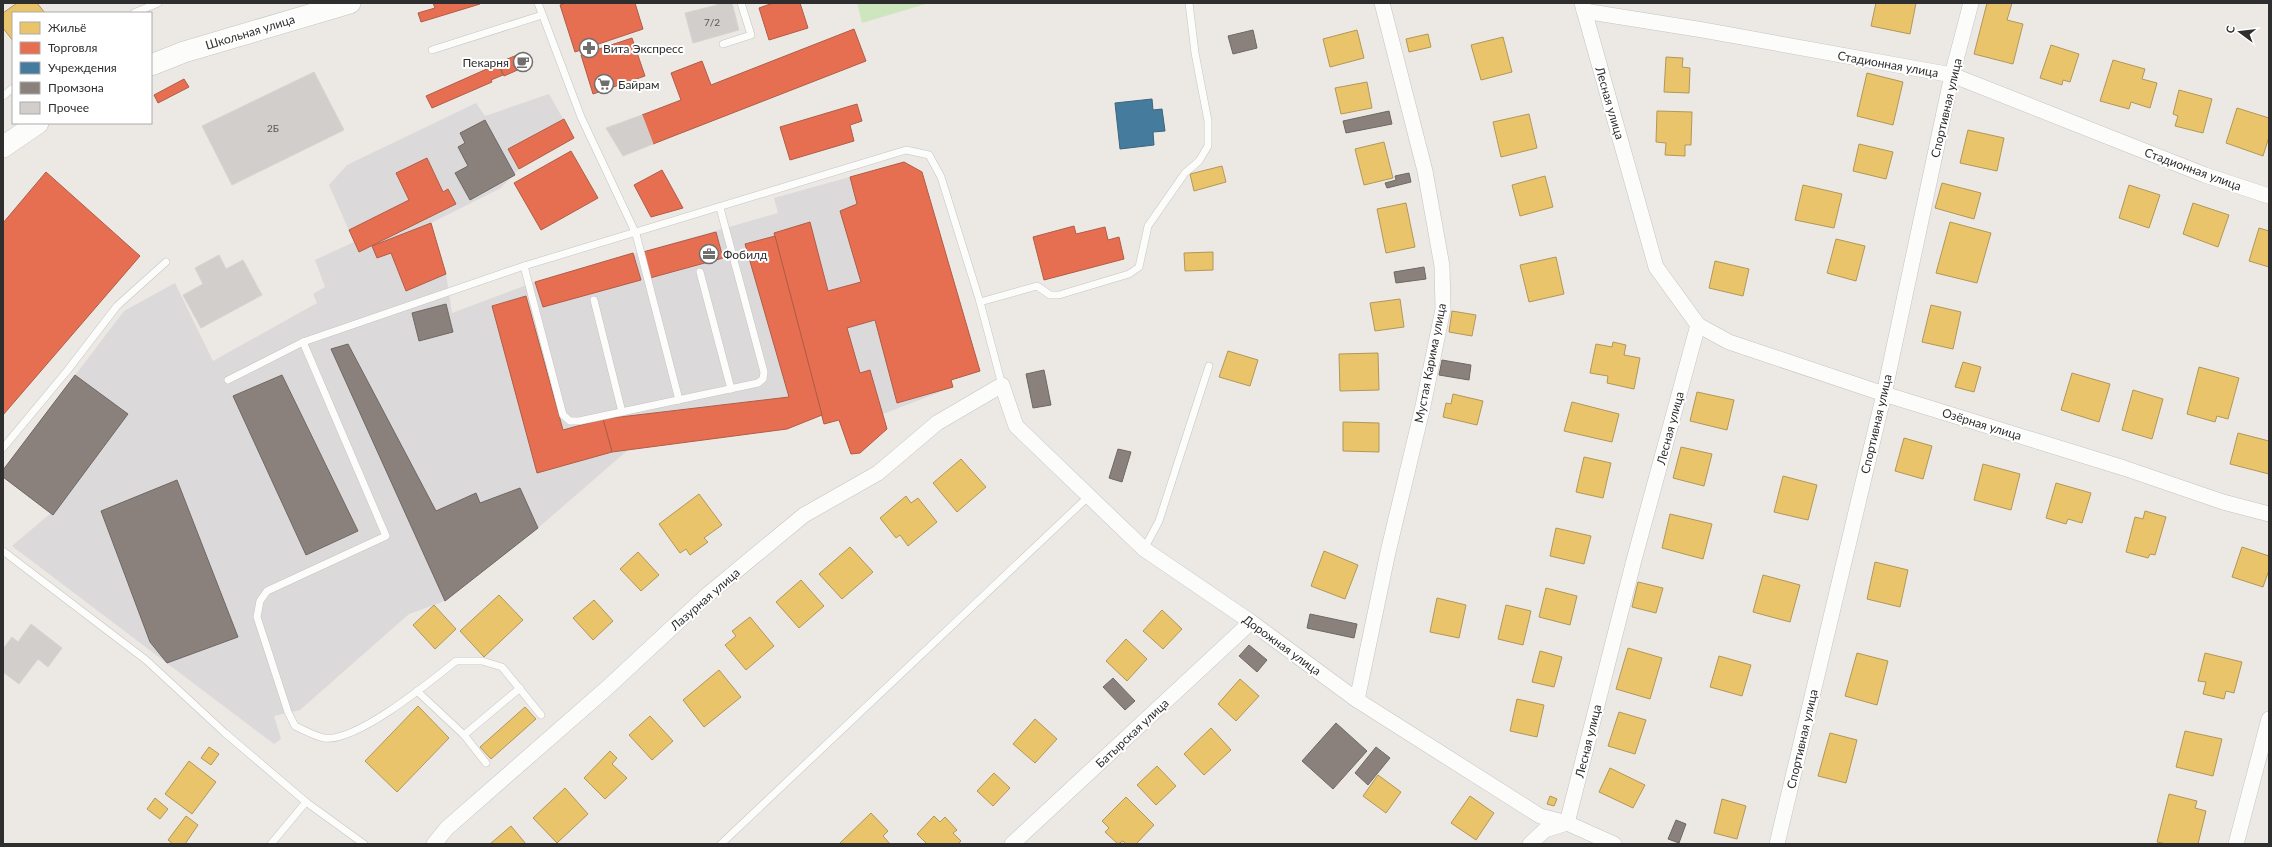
<svg xmlns="http://www.w3.org/2000/svg" width="2272" height="847" viewBox="0 0 2272 847" font-family="Lato,sans-serif">
	<style>
		.industrial { fill: #dcd9db }
		.green { fill: #cee6be }
		.homes { fill: #e9c46a; stroke: #b19758 }
		.shops { fill: #e76f51; stroke: #b05c46 }
		.public { fill: #457b9d; stroke: #3e647c }
		.industry { fill: #8a817c; stroke: #6e6865 }
		.building { fill: #d1cecb; stroke: #d7d4d0 }
		.lines { fill: none; stroke-linecap: round; stroke-linejoin: round }
		.lane-casing { stroke: #c5c4c5; stroke-width: 8 }
		.street-casing { stroke: #c5c4c5; stroke-width: 16 }
		.secondary-casing { stroke: #c5c4c5; stroke-width: 22 }
		.lane { stroke: #fcfcfb; stroke-width: 7 }
		.street { stroke: #fcfcfb; stroke-width: 15 }
		.secondary { stroke: #fcfcfb; stroke-width: 21 }
		.labels { text-anchor: middle; dominant-baseline: central; stroke-width: 4; stroke-linejoin: round; paint-order: stroke }
		.number-label { font-size: 10px; fill: #585857 }
		.street-label { font-size: 12px; fill: #2e2e2e; stroke: #fff }
		.poi-label { font-size: 12px; fill: #2e2e2e; stroke: #fff; text-anchor: start }
	</style>
	<rect width="100%" height="100%" fill="#ece8e4"/>
	<polygon class="industrial" points="549,94 574,138 519,169 501,188 431,223 446,274 452,313 535,282 778,213 774,198 904,162 922,172 980,371 951,380 953,387 883,414 887,429 862,451 851,454 839,420 824,424 822,415 787,429 628,450 538,528 445,601 409,614 300,710 274,716 281,739 274,744 12,546 51,513 3,477 3,470 124,311 175,283 213,361 317,303 313,294 325,287 315,260 354,242 329,185 347,165 476,103 485,116"/>
	<polygon class="green" points="857,3 929,3 862,23"/>
	<g class="homes">
		<polygon points="17,3 37,3 45,13 13,13 13,41 3,28 3,13"/>
		<polygon points="1876,3 1916,3 1910,34 1871,26"/>
		<polygon points="1987,3 2012,3 2007,20 2023,24 2013,64 1974,54"/>
		<polygon points="1357,30 1364,58 1330,67 1323,39"/>
		<polygon points="1428,34 1431,47 1409,52 1406,39"/>
		<polygon points="1503,37 1512,72 1481,80 1471,45"/>
		<polygon points="2051,45 2079,54 2070,82 2063,80 2062,85 2040,78"/>
		<polygon points="1666,57 1683,58 1682,67 1690,68 1689,93 1664,92"/>
		<polygon points="2113,60 2145,69 2142,79 2157,83 2150,108 2131,102 2129,109 2100,101"/>
		<polygon points="1867,73 1903,82 1893,125 1857,116"/>
		<polygon points="1367,82 1372,108 1341,114 1335,88"/>
		<polygon points="2179,90 2212,99 2203,133 2175,126 2178,116 2173,114"/>
		<polygon points="2237,108 2269,118 2269,137 2263,156 2226,143"/>
		<polygon points="1657,111 1692,112 1691,145 1685,145 1685,156 1665,155 1666,143 1656,142"/>
		<polygon points="1529,114 1537,148 1501,157 1493,122"/>
		<polygon points="1968,130 2004,138 1997,171 1960,163"/>
		<polygon points="1384,142 1393,178 1364,185 1355,149"/>
		<polygon points="1859,144 1893,152 1886,179 1853,171"/>
		<polygon points="1222,166 1226,182 1194,191 1190,174"/>
		<polygon points="1545,176 1553,207 1520,216 1512,185"/>
		<polygon points="1942,183 1981,193 1974,219 1935,208"/>
		<polygon points="1803,185 1842,194 1834,228 1795,220"/>
		<polygon points="2129,185 2160,195 2149,228 2119,218"/>
		<polygon points="1406,203 1415,247 1386,253 1377,209"/>
		<polygon points="2193,203 2229,215 2218,247 2183,234"/>
		<polygon points="1950,222 1991,233 1977,283 1936,273"/>
		<polygon points="2259,228 2269,231 2269,267 2249,261"/>
		<polygon points="1836,239 1865,246 1856,281 1827,273"/>
		<polygon points="1213,252 1213,270 1185,271 1184,253"/>
		<polygon points="1556,257 1564,294 1529,302 1520,265"/>
		<polygon points="1715,261 1749,269 1743,296 1709,288"/>
		<polygon points="1400,299 1404,327 1375,331 1370,303"/>
		<polygon points="1931,305 1961,312 1953,349 1922,342"/>
		<polygon points="1452,311 1476,315 1472,336 1449,332"/>
		<polygon points="1613,342 1626,345 1624,355 1640,358 1634,389 1607,383 1608,376 1590,373 1596,344 1612,347"/>
		<polygon points="1228,351 1258,360 1250,386 1219,377"/>
		<polygon points="1378,353 1379,390 1340,391 1339,354"/>
		<polygon points="1963,362 1981,367 1974,392 1955,387"/>
		<polygon points="2199,367 2239,378 2228,419 2217,416 2215,422 2187,414"/>
		<polygon points="2072,373 2110,384 2099,422 2061,410"/>
		<polygon points="2133,390 2163,399 2152,439 2122,430"/>
		<polygon points="1697,392 1734,400 1727,430 1690,421"/>
		<polygon points="1453,394 1483,401 1477,425 1443,417 1446,403 1451,404"/>
		<polygon points="1572,402 1619,414 1612,442 1564,431"/>
		<polygon points="1343,422 1379,423 1379,452 1343,451"/>
		<polygon points="2238,433 2269,441 2269,474 2230,464"/>
		<polygon points="1904,438 1932,446 1923,479 1895,471"/>
		<polygon points="1681,447 1712,454 1704,486 1673,478"/>
		<polygon points="1584,457 1611,463 1603,498 1576,492"/>
		<polygon points="961,459 986,487 957,512 933,483"/>
		<polygon points="1983,464 2020,474 2011,510 1974,500"/>
		<polygon points="1783,476 1817,485 1808,520 1774,512"/>
		<polygon points="2056,483 2091,493 2082,523 2068,519 2066,524 2046,518"/>
		<polygon points="699,494 722,525 704,538 708,542 690,555 686,549 680,553 659,524"/>
		<polygon points="906,496 911,503 918,498 937,522 908,546 900,535 896,538 880,518"/>
		<polygon points="2145,511 2166,517 2155,555 2150,554 2148,558 2126,552 2135,517 2143,519"/>
		<polygon points="1670,514 1712,524 1703,559 1662,548"/>
		<polygon points="1556,528 1591,536 1584,564 1550,556"/>
		<polygon points="850,547 873,572 842,599 819,574"/>
		<polygon points="2242,547 2269,556 2269,570 2263,587 2232,577"/>
		<polygon points="1324,551 1358,565 1345,599 1311,586"/>
		<polygon points="638,552 659,575 641,591 620,569"/>
		<polygon points="1875,562 1908,570 1900,607 1867,599"/>
		<polygon points="1763,575 1800,585 1790,622 1753,612"/>
		<polygon points="801,580 824,606 799,628 776,602"/>
		<polygon points="1638,582 1663,588 1656,613 1632,607"/>
		<polygon points="1546,588 1577,596 1570,625 1539,617"/>
		<polygon points="499,595 523,620 484,657 460,631"/>
		<polygon points="1437,598 1466,605 1459,638 1430,632"/>
		<polygon points="594,600 613,621 593,640 573,618"/>
		<polygon points="434,605 456,629 435,649 413,625"/>
		<polygon points="1506,605 1531,611 1523,645 1498,639"/>
		<polygon points="1162,610 1182,629 1163,649 1143,631"/>
		<polygon points="750,617 774,646 746,670 725,645 736,636 732,631"/>
		<polygon points="1126,639 1147,659 1127,681 1106,661"/>
		<polygon points="1628,648 1662,658 1650,699 1616,689"/>
		<polygon points="1540,651 1562,657 1554,687 1532,682"/>
		<polygon points="1857,653 1888,661 1877,705 1845,696"/>
		<polygon points="2205,653 2242,662 2234,693 2226,691 2224,699 2203,694 2206,682 2198,681"/>
		<polygon points="1719,656 1751,665 1742,696 1710,687"/>
		<polygon points="719,670 741,697 704,727 683,700"/>
		<polygon points="1240,679 1259,696 1236,721 1218,704"/>
		<polygon points="1517,699 1544,705 1537,737 1510,731"/>
		<polygon points="418,706 449,738 397,792 365,761"/>
		<polygon points="525,707 536,719 491,759 480,747"/>
		<polygon points="1619,712 1646,720 1635,754 1608,746"/>
		<polygon points="650,716 673,741 652,760 629,735"/>
		<polygon points="1035,719 1057,739 1035,763 1013,744"/>
		<polygon points="1211,728 1231,750 1204,775 1184,754"/>
		<polygon points="2185,731 2222,739 2213,776 2176,767"/>
		<polygon points="1830,733 1857,740 1846,783 1818,776"/>
		<polygon points="209,747 219,754 211,765 201,758"/>
		<polygon points="610,751 617,758 612,764 627,778 605,799 584,778"/>
		<polygon points="189,761 216,782 192,814 165,794"/>
		<polygon points="1157,766 1176,786 1156,805 1137,785"/>
		<polygon points="1610,768 1645,785 1633,808 1599,792"/>
		<polygon points="994,773 1010,788 993,806 977,791"/>
		<polygon points="1378,775 1401,792 1386,813 1363,796"/>
		<polygon points="565,788 588,814 557,843 533,818"/>
		<polygon points="2169,794 2197,801 2195,808 2206,811 2198,844 2167,844 2157,842"/>
		<polygon points="1470,796 1494,813 1476,840 1451,823"/>
		<polygon points="1550,796 1557,799 1554,806 1547,804"/>
		<polygon points="1126,797 1154,825 1136,844 1126,844 1123,841 1118,844 1105,832 1109,828 1102,821"/>
		<polygon points="155,798 168,809 160,819 147,809"/>
		<polygon points="1722,799 1746,806 1737,839 1714,833"/>
		<polygon points="871,813 888,831 883,836 890,844 839,844"/>
		<polygon points="186,816 198,825 185,844 173,844 168,840"/>
		<polygon points="934,816 940,822 945,817 957,830 953,833 961,841 958,844 927,844 917,834"/>
		<polygon points="511,826 526,844 490,844"/>
	</g>
	<g class="shops">
		<polygon points="433,3 480,3 480,4 421,22 418,13 435,8"/>
		<polygon points="566,3 635,3 643,29 575,52 560,5"/>
		<polygon points="773,3 800,3 808,28 769,40 759,8"/>
		<polygon points="854,29 866,61 653,144 642,115 681,100 671,73 702,61 711,85"/>
		<polygon points="632,38 645,76 593,94 581,55"/>
		<polygon points="524,52 529,65 504,76 498,63"/>
		<polygon points="498,64 503,75 491,80 492,82 432,108 426,96"/>
		<polygon points="184,79 189,87 158,103 154,95"/>
		<polygon points="857,104 862,121 850,125 854,141 790,160 780,127"/>
		<polygon points="564,119 574,138 519,169 508,149"/>
		<polygon points="571,151 598,198 541,230 514,183"/>
		<polygon points="427,158 443,192 448,189 456,204 359,252 349,230 409,200 396,173"/>
		<polygon points="904,162 922,172 980,371 951,380 953,387 897,403 875,320 847,328 860,373 870,370 887,429 860,453 851,454 839,420 824,424 774,233 810,222 828,291 861,282 840,211 857,204 850,177"/>
		<polygon points="662,170 683,208 651,217 634,185"/>
		<polygon points="46,172 140,256 3,415 3,223"/>
		<polygon points="431,223 446,274 406,291 391,253 377,258 372,246"/>
		<polygon points="1074,226 1076,234 1105,227 1108,240 1119,237 1124,259 1044,280 1033,237"/>
		<polygon points="716,232 723,258 650,278 643,252"/>
		<polygon points="775,236 822,415 787,429 612,452 603,419 789,397 745,244"/>
		<polygon points="633,253 641,280 543,307 535,282"/>
		<polygon points="526,296 563,430 603,419 612,452 537,473 492,306"/>
	</g>
	<polygon class="public" points="1152,99 1153,110 1162,109 1165,131 1153,132 1154,145 1120,149 1115,103"/>
	<g class="industry">
		<polygon points="1253,30 1257,48 1233,54 1228,36"/>
		<polygon points="1389,111 1392,124 1346,133 1343,121"/>
		<polygon points="485,120 515,175 470,200 455,173 468,166 458,147 465,143 460,133"/>
		<polygon points="1409,173 1411,182 1387,188 1385,183 1396,180 1395,176"/>
		<polygon points="1424,267 1426,279 1396,283 1394,272"/>
		<polygon points="446,304 453,332 419,341 412,313"/>
		<polygon points="348,344 436,511 476,493 480,503 520,488 538,528 445,601 331,349"/>
		<polygon points="1442,360 1471,365 1469,380 1439,375"/>
		<polygon points="1044,370 1051,405 1033,408 1026,374"/>
		<polygon points="75,375 128,414 53,515 3,477 3,470"/>
		<polygon points="282,375 358,531 306,555 233,396"/>
		<polygon points="1118,449 1131,452 1122,482 1109,478"/>
		<polygon points="177,480 238,637 167,663 150,642 101,511"/>
		<polygon points="1310,614 1357,624 1354,638 1307,628"/>
		<polygon points="1249,645 1267,660 1257,672 1239,656"/>
		<polygon points="1113,678 1135,701 1125,710 1103,687"/>
		<polygon points="1336,723 1367,751 1333,789 1302,761"/>
		<polygon points="1376,747 1390,758 1368,785 1355,773"/>
		<polygon points="1676,820 1686,824 1679,843 1668,839"/>
	</g>
	<g class="building">
		<polygon points="716,3 732,3 739,30 693,43 685,13 717,5"/>
		<polygon points="314,72 344,130 232,185 202,126"/>
		<polygon points="642,115 653,144 623,156 606,128"/>
		<polygon points="219,255 226,269 243,260 262,295 201,328 183,295 203,284 195,268"/>
		<polygon points="31,624 62,648 48,667 38,659 19,684 3,672 3,649 12,637 18,642"/>
	</g>
	<g class="lines">
		<defs>
			<g id="lane">
				<polyline points="538,3 581,117 636,234 679,400"/>
				<polyline points="134,13 158,3"/>
				<polyline points="723,44 751,35 741,3"/>
				<polyline points="432,50 542,15"/>
				<polyline points="3,96 13,88"/>
				<polyline points="524,266 563,415 570,421 579,421 758,383 763,379 764,372 720,208"/>
				<polyline points="700,272 731,389"/>
				<polyline points="594,300 622,412"/>
				<polyline points="980,302 1037,286 1050,295 1059,295 1129,274 1139,267 1148,226 1185,173 1199,161 1208,146 1208,121 1195,53 1189,3"/>
				<path d="M303,342L386,536L267,591L260,601L257,617L288,712L295,726C304,730 314,736 324,738C356,743 431,681 456,661H482L502,667L541,715"/>
				<polyline points="228,380 303,342 524,266 906,150 929,155 941,177 980,302 1002,385"/>
				<polyline points="3,448 67,371 117,306 166,262"/>
				<polyline points="1144,549 1159,521 1209,366"/>
				<polyline points="3,551 146,660 225,733 306,802 364,844"/>
				<polyline points="417,691 464,735 486,763"/>
				<polyline points="464,735 520,688"/>
				<polyline points="271,844 306,802"/>
				<polyline points="721,844 1089,496"/>
			</g>
			<g id="street">
				<polyline points="1584,11 1703,30 1952,75 2205,175 2269,196"/>
				<polyline points="1698,325 1729,342 1884,394 2124,468 2223,502 2269,514"/>
				<polyline points="1357,700 1388,552 1423,406 1443,309 1442,266 1425,171 1382,3"/>
				<polyline points="434,844 447,828 607,688 706,596 804,515 878,473 937,423 1002,385 1016,426 1144,549 1251,622 1357,700 1540,816 1567,823 1614,844"/>
				<polyline points="1012,844 1251,622"/>
				<polyline points="1530,844 1545,830 1567,823 1634,560 1698,325 1656,267 1582,3"/>
				<polyline points="1777,844 1884,394 1952,75 1971,3"/>
				<polyline points="2236,844 2269,719"/>
			</g>
			<g id="secondary">
				<polyline points="151,65 184,52 350,3"/>
				<polyline points="3,147 38,123"/>
			</g>
		</defs>
		<use href="#lane" class="lane-casing"/>
		<use href="#street" class="street-casing"/>
		<use href="#secondary" class="secondary-casing"/>
		<use href="#lane" class="lane"/>
		<use href="#street" class="street"/>
		<use href="#secondary" class="secondary"/>
	</g>
	<defs>
		<symbol id="pharmacy-ring" viewBox="-11 -11 22 22"><circle r="9.5" fill="#fff" stroke="#706f6e" stroke-width="1.5"/><path d="M-2-6h4v4h4v4h-4v4h-4v-4h-4v-4h4Z" fill="#706f6e"/></symbol>
		<symbol id="cafe-ring" viewBox="-11 -11 22 22"><circle r="9.5" fill="#fff" stroke="#706f6e" stroke-width="1.5"/><path d="M-5.5-4.5H6V0H3Q3 3.5 0 3.5H-2.5Q-5.5 3.5-5.5 0ZM3-3.2v2h1.7v-2ZM-6 4.5H4V6H-6Z" fill="#706f6e"/></symbol>
		<symbol id="supermarket-ring" viewBox="-11 -11 22 22"><circle r="9.5" fill="#fff" stroke="#706f6e" stroke-width="1.5"/><path d="M-6-5.5h2.5l.6 2H6L4.5 2H-2.5L-4.4-4H-6ZM-1.5 3.2a1.3 1.3 0 1 0 .1 0ZM3 3.2a1.3 1.3 0 1 0 .1 0Z" fill="#706f6e"/></symbol>
		<symbol id="office-ring" viewBox="-11 -11 22 22"><circle r="9.5" fill="#fff" stroke="#706f6e" stroke-width="1.5"/><path d="M-6-3h4V-5.5h4V-3h4V5H-6ZM-1-4.5V-3h2v-1.5ZM-6 0V1H6V0Z" fill="#706f6e"/></symbol>
	</defs>
	<g fill-rule="evenodd">
		<use href="#pharmacy-ring" x="578" y="37" width="22" height="22"/>
		<use href="#cafe-ring" x="512" y="51" width="22" height="22"/>
		<use href="#supermarket-ring" x="593" y="73" width="22" height="22"/>
		<use href="#office-ring" x="698" y="243" width="22" height="22"/>
	</g>
	<g class="labels">
		<g class="number-label">
			<text x="712" y="22">7/2</text>
			<text x="273" y="128">2Б</text>
		</g>
		<g class="street-label">
			<text transform="translate(250 32) rotate(-17)">Школьная улица</text>
			<text transform="translate(1888 64) rotate(10)">Стадионная улица</text>
			<text transform="translate(1610 103) rotate(74)">Лесная улица</text>
			<text transform="translate(1946 108) rotate(-77)">Спортивная улица</text>
			<text transform="translate(2193 169) rotate(20)">Стадионная улица</text>
			<text transform="translate(1430 363) rotate(-79)">Мустая Карима улица</text>
			<text transform="translate(1876 424) rotate(-77)">Спортивная улица</text>
			<text transform="translate(1982 424) rotate(17)">Озёрная улица</text>
			<text transform="translate(1670 428) rotate(-75)">Лесная улица</text>
			<text transform="translate(705 599) rotate(-41)">Лазурная улица</text>
			<text transform="translate(1282 645) rotate(36)">Дорожная улица</text>
			<text transform="translate(1132 733) rotate(-43)">Батырская улица</text>
			<text transform="translate(1802 739) rotate(-77)">Спортивная улица</text>
			<text transform="translate(1588 741) rotate(-76)">Лесная улица</text>
		</g>
		<g class="poi-label">
			<text x="603" y="48">Вита Экспресс</text>
			<text x="509" y="62" text-anchor="end">Пекарня</text>
			<text x="618" y="84">Байрам</text>
			<text x="723" y="254">Фобилд</text>
		</g>
	</g>
	<rect width="2272" height="847" fill="none" stroke="#2e2e2e" stroke-width="8"/>
	<rect x="12" y="12" width="140" height="112" fill="#ffffff" stroke="#ababab"/>
	<rect x="20" y="22" width="20" height="12" fill="#e9c46a" stroke="#ababab"/>
	<text x="48" y="32" font-size="12" fill="#2e2e2e">Жильё</text>
	<rect x="20" y="42" width="20" height="12" fill="#e76f51" stroke="#ababab"/>
	<text x="48" y="52" font-size="12" fill="#2e2e2e">Торговля</text>
	<rect x="20" y="62" width="20" height="12" fill="#457b9d" stroke="#ababab"/>
	<text x="48" y="72" font-size="12" fill="#2e2e2e">Учреждения</text>
	<rect x="20" y="82" width="20" height="12" fill="#8a817c" stroke="#ababab"/>
	<text x="48" y="92" font-size="12" fill="#2e2e2e">Промзона</text>
	<rect x="20" y="102" width="20" height="12" fill="#d1cecb" stroke="#ababab"/>
	<text x="48" y="112" font-size="12" fill="#2e2e2e">Прочее</text>
	<g transform="translate(2240 32) rotate(285)" stroke="#ffffff" stroke-width="3" paint-order="stroke">
	<path d="M0-3L7 15L0 10L-7 15Z" fill="#2e2e2e"/>
	<text y="-6" font-size="11" font-weight="bold" text-anchor="middle" fill="#2e2e2e">С</text>
	</g>
</svg>
